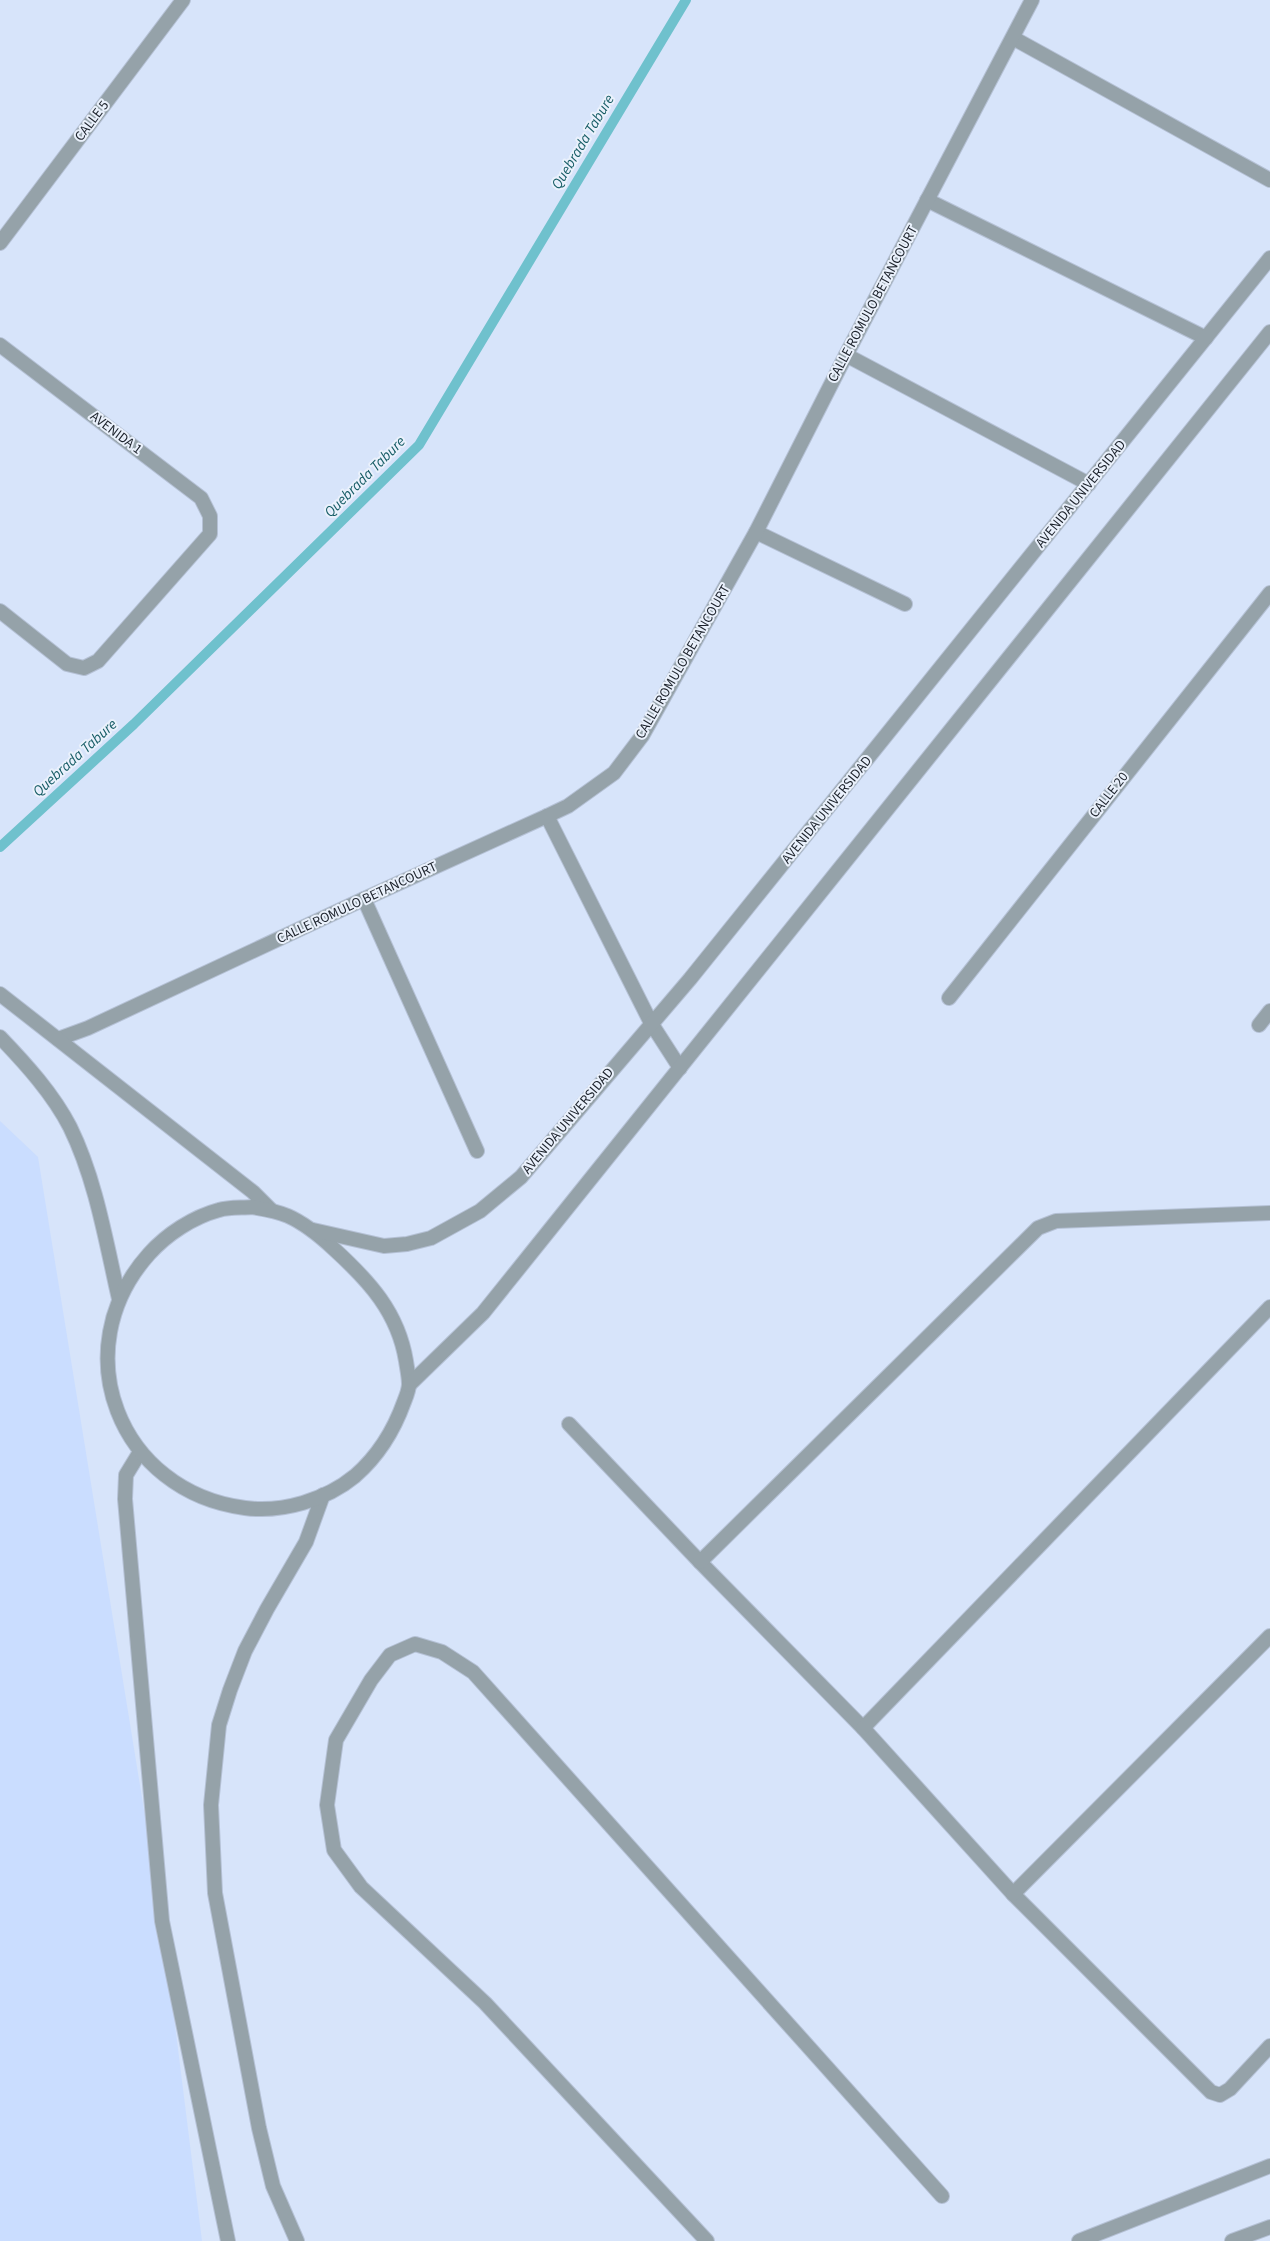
<svg xmlns="http://www.w3.org/2000/svg" width="1270" height="2241" viewBox="0 0 1270 2241" font-family="'Source Sans 3',sans-serif">
	<style>
		.built { fill: #caddff }
		.lines { fill: none; stroke-linecap: round; stroke-linejoin: round }
		.stream { stroke: #6fc1cd; stroke-width: 10 }
		.minor-casing { stroke: #b5c1d5; stroke-width: 16 }
		.tertiary-casing { stroke: #b5c1d5; stroke-width: 16 }
		.minor { stroke: #95a2a9; stroke-width: 14 }
		.tertiary { stroke: #95a2a9; stroke-width: 14 }
		.labels { text-anchor: middle; dominant-baseline: central; stroke-width: 4; stroke-linejoin: round; paint-order: stroke }
		.street-label { font-size: 14px; fill: #1c222b; stroke: #eaf1fc }
		.water-label { font-size: 15px; font-style: italic; fill: #165c65; stroke: #eaf1fc }
	</style>
	<rect width="100%" height="100%" fill="#d7e4fa"/>
	<polygon class="built" points="0,1121 38,1157 162,1921 202,2241 0,2241"/>
	<g class="lines">
		<polyline class="stream" points="0,847 134,724 419,445 686,0"/>
		<defs>
			<g id="minor">
				<polyline points="1013,38 1270,180"/>
				<polyline points="927,200 1206,338"/>
				<polyline points="0,243 183,0"/>
				<polyline points="0,345 201,498 210,516 210,534 98,661 84,668 67,664 0,611"/>
				<polyline points="846,355 1089,484"/>
				<polyline points="756,532 905,604"/>
				<polyline points="547,816 651,1023 680,1068"/>
				<polyline points="364,899 477,1151"/>
				<polyline points="949,998 1270,593"/>
				<polyline points="1259,1025 1270,1011"/>
				<polyline points="58,1039 88,1028 364,899 547,816 568,806 614,773 642,736 756,532 846,355 1032,0"/>
				<polyline points="569,1424 700,1562 863,1728 1013,1894 1211,2092 1220,2095 1230,2089 1270,2046"/>
				<polyline points="140,1452 126,1475 125,1499 162,1921 228,2241"/>
				<polyline points="700,1562 1038,1228 1056,1221 1270,1213"/>
				<polyline points="863,1728 1270,1307"/>
				<polyline points="1013,1894 1270,1636"/>
				<polyline points="297,2241 273,2186 259,2128 215,1893 211,1805 219,1725 230,1690 245,1651 267,1609 306,1542 323,1495"/>
				<polyline points="707,2241 485,2003 361,1887 334,1850 327,1805 336,1740 371,1680 390,1655 415,1644 442,1652 473,1672 942,2196"/>
				<polyline points="1079,2241 1270,2166"/>
				<polyline points="1232,2241 1270,2227"/>
			</g>
			<g id="tertiary">
				<polyline points="0,994 253,1192 271,1210"/>
				<path d="M0,1037C26,1064 53,1094 70,1127C96,1180 106,1242 119,1299"/>
				<path d="M252,1207C264,1209 277,1211 288,1216C306,1224 320,1236 334,1249C369,1281 398,1312 406,1361C407,1368 409,1377 409,1384C409,1390 406,1397 404,1402C394,1430 378,1456 355,1476C326,1500 282,1513 245,1508C119,1492 63,1350 149,1254C167,1234 193,1217 219,1210C229,1207 242,1208 252,1207Z"/>
				<polyline points="313,1230 384,1246 407,1244 431,1238 480,1211 521,1177 690,979 1270,258"/>
				<polyline points="409,1385 483,1313 1270,332"/>
			</g>
		</defs>
		<use href="#minor" class="minor-casing"/>
		<use href="#tertiary" class="tertiary-casing"/>
		<use href="#minor" class="minor"/>
		<use href="#tertiary" class="tertiary"/>
	</g>
	<g class="labels">
		<g class="street-label">
			<text transform="translate(92 121) rotate(-53)">CALLE 5</text>
			<text transform="translate(873 304) rotate(-62)">CALLE ROMULO BETANCOURT</text>
			<text transform="translate(116 433) rotate(37)">AVENIDA 1</text>
			<text transform="translate(1081 494) rotate(-51)">AVENIDA UNIVERSIDAD</text>
			<text transform="translate(683 662) rotate(-60)">CALLE ROMULO BETANCOURT</text>
			<text transform="translate(1109 795) rotate(-52)">CALLE 20</text>
			<text transform="translate(827 810) rotate(-51)">AVENIDA UNIVERSIDAD</text>
			<text transform="translate(357 903) rotate(-25)">CALLE ROMULO BETANCOURT</text>
			<text transform="translate(568 1121) rotate(-50)">AVENIDA UNIVERSIDAD</text>
		</g>
		<g class="water-label">
			<text transform="translate(583 142) rotate(-59)">Quebrada Tabure</text>
			<text transform="translate(365 477) rotate(-45)">Quebrada Tabure</text>
			<text transform="translate(75 758) rotate(-42)">Quebrada Tabure</text>
		</g>
	</g>
</svg>
